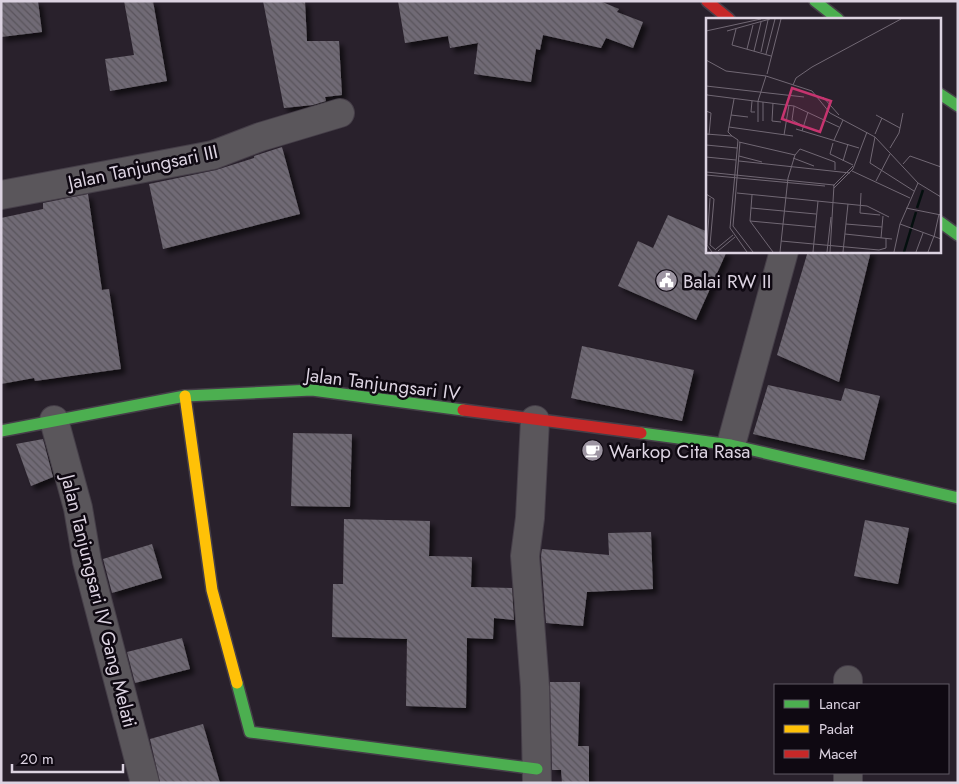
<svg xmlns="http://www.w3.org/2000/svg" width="959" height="784" viewBox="0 0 959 784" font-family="Jost,sans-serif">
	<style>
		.building { fill: url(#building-back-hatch); filter: url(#shadow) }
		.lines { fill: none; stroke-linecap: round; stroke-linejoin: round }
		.street-casing { stroke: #453e48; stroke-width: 30 }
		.fast-casing { stroke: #453e48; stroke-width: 14 }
		.slow-casing { stroke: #453e48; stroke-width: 14 }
		.jam-casing { stroke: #453e48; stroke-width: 14 }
		.street { stroke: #5a565b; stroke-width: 28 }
		.fast { stroke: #4caf50; stroke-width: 11 }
		.slow { stroke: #ffc107; stroke-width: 11 }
		.jam { stroke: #c62828; stroke-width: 11 }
		.labels { text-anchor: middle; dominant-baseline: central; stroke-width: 5; stroke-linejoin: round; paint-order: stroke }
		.street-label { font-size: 19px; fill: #dcd3e1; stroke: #0f0912 }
		.poi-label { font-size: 19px; fill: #dcd3e1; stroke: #0f0912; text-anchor: start }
		.inset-river { fill: none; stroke: #040f0e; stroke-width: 2.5 }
		.inset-road { fill: none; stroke: #716874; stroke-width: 1 }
		.view { fill: #c6346f; fill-opacity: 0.15; stroke: #c6346f; stroke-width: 2.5 }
		.inset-edge { fill: none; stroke: #dcd3e1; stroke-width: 2.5 }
	</style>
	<defs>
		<pattern id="building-back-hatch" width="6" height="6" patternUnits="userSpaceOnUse" patternTransform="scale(1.25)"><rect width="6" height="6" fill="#706a74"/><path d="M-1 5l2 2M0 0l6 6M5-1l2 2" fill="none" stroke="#59545c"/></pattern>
		<filter id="shadow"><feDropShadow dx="4.5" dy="4.5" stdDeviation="2.5" flood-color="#0009"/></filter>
	</defs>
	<rect width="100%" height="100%" fill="#29212c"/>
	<g class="building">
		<polygon points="1,1 38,1 42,32 1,37"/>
		<polygon points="124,1 153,1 167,81 110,91 105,59 134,55"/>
		<polygon points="263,1 305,1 307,41 339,41 342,95 325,97 326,101 313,105 284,108"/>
		<polygon points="398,1 600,1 619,9 617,12 643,22 633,48 606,38 601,48 543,35 540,50 536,49 531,82 474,74 478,43 450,48 448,36 405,43"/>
		<polygon points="282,147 300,214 163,249 149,184 216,170 254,158 254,156"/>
		<polygon points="88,194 102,290 109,289 121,369 35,381 34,378 1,384 1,218 43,209 43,203"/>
		<polygon points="668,215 708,232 708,251 727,251 696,320 618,286 638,241 653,248"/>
		<polygon points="808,251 871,251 839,382 777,355"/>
		<polygon points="582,346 694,370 682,421 571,398"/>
		<polygon points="768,385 841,401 845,388 880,396 864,460 753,434"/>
		<polygon points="293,433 352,434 350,507 291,506"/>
		<polygon points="43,439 53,477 31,486 16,444"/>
		<polygon points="344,519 430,521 429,556 472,557 471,587 512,588 514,620 494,618 493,639 467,638 466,708 406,706 407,639 332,637 333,584 343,584"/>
		<polygon points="865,520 909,528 898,584 854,576"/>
		<polygon points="651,532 653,589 587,592 583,626 546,623 541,556 542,549 609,555 608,533"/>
		<polygon points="152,544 162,578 112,593 103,559"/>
		<polygon points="182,638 190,669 135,683 127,652"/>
		<polygon points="550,682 580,682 578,746 589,746 589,783 562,783 561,770 552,770"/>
		<polygon points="203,724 220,783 160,783 150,739"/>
	</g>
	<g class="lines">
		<defs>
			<g id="street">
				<polyline points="1,195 213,155 260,137 340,113"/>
				<polyline points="54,420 78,508 87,561 145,783"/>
				<polyline points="535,420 530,518 525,556 535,687 537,783"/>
				<polyline points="731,445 784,251"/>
				<polyline points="848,685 848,680"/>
				<polyline points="848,783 848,773"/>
			</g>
			<g id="fast">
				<polyline points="815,1 838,19"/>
				<polyline points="940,94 958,106"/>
				<polyline points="940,222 958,235"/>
				<polyline points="1,431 185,396 312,390 463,410"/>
				<polyline points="641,433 731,445 958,498"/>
				<polyline points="237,683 250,732 537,769"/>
			</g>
			<polyline id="slow" points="185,396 212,590 237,683"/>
			<g id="jam">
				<polyline points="707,1 729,19"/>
				<polyline points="463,410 641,433"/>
			</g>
		</defs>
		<use href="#street" class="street-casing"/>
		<use href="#fast" class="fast-casing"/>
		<use href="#slow" class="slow-casing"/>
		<use href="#jam" class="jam-casing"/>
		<use href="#street" class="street"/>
		<use href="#fast" class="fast"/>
		<use href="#slow" class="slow"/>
		<use href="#jam" class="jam"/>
	</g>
	<defs>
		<symbol id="civic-disc" viewBox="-11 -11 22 22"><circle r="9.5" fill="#9d95a2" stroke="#0f0912"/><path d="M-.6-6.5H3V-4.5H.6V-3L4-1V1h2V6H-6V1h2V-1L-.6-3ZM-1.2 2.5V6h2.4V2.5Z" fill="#fff"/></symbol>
		<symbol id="cafe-disc" viewBox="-11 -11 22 22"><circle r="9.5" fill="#9d95a2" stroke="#0f0912"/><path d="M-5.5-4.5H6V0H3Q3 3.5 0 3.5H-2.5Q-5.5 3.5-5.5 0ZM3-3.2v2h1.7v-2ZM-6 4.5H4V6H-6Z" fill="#fff"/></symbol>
	</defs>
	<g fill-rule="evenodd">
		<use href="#civic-disc" x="654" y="268" width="25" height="25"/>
		<use href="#cafe-disc" x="580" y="438" width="25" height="25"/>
	</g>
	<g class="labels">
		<g class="street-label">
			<text transform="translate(143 167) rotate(-12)">Jalan Tanjungsari III</text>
			<text transform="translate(383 384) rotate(7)">Jalan Tanjungsari IV</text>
			<text transform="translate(99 601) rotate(76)">Jalan Tanjungsari IV Gang Melati</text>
		</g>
		<g class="poi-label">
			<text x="683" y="281">Balai RW II</text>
			<text x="609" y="451">Warkop Cita Rasa</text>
		</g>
	</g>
	<g transform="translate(706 18)">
		<rect width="235" height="235" fill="#29212c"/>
		<path class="inset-river" d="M211,190L217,172M198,234L210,194"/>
		<path class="inset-road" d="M30,11L26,27L65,38M0,13L55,1M21,13L64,1M41,31L47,7M48,33L55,4M55,34L62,2M60,36L69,1M0,42L20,53L60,58L106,73L124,95L169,119L212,165L235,179M61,56L75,1M87,67L90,60L106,49L195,1M0,68L98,79M0,74L1,77L88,88L133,109M117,79L133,97M46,83L45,94H49M67,85L66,103L75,104M88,88L86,102L97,108M0,93L5,95L3,117M25,97L42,99M170,97L194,110M57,103V84M52,104V83L60,58M23,109L87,118M90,111L153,130M96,113L102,94M0,116L26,118L32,122L24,210L41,234M169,116L176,100M78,117L83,87M26,118L22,114L28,81M169,119L164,145L208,173M128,122L137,102M33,124L89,137M34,124L27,208L47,234M127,125L124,136L147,147M0,127L31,130M184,130L193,115L197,95M33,138L56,144M0,139L30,142M87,140L108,148M33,143L144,155M137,143L142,126M197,146L204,138L235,149M146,153L204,180M0,154L128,167L124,234M0,157L119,168M170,163L184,136M127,168L147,148M128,170L147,151L161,114M31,175L161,188L183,199M155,175L154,195L174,197M0,176L8,181L4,227L10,232M4,180L1,227L6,234M45,190L110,196M200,190L235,197M44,203L109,209M44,203L67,234M44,203L46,177M140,206L176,209M194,206L235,221M139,216L186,221M228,219L233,196M175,220L177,198M75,223L173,232L180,230V220M10,231L27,217M12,233L29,219M74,234L82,160L89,137L94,131L129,144V152M107,234L112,183M121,234L125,199M137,234L142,186M188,234L194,206L212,165M210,234L217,215M222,234L228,218"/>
		<path class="view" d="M86,70L125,83L114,114L76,101Z"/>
		<rect width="235" height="235" class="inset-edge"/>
	</g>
	<rect width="959" height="784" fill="none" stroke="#dcd3e1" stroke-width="5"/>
	<rect x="774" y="684" width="175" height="90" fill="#0f0912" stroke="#615a65"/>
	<rect x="784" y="700" width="25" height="8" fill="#4caf50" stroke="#615a65"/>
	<text x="819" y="709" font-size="15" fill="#dcd3e1">Lancar</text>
	<rect x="784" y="725" width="25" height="8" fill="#ffc107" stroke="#615a65"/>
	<text x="819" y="734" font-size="15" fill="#dcd3e1">Padat</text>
	<rect x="784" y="750" width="25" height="8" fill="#c62828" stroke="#615a65"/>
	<text x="819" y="759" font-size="15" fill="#dcd3e1">Macet</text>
	<path d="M12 764v8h111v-8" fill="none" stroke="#dcd3e1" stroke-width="2.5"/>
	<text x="20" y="764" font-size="15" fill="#dcd3e1" stroke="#0f0912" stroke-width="4" paint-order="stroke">20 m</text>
</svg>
